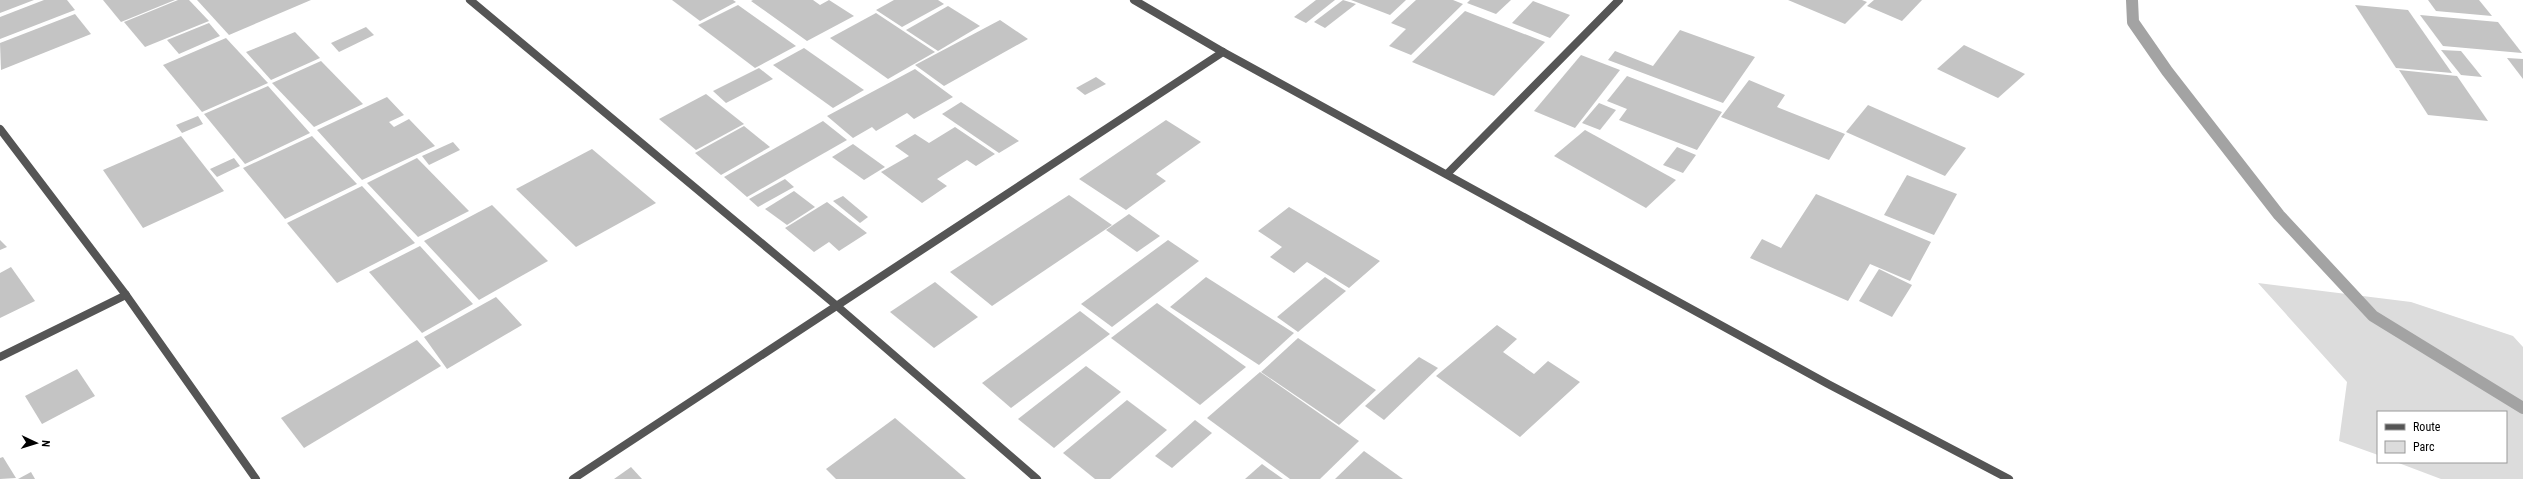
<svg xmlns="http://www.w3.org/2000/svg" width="2523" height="479" viewBox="0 0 2523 479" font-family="'Roboto Condensed',sans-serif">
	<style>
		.green { fill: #dcdcdc }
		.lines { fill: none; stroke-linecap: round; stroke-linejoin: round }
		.stream { stroke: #a3a3a3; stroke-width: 12 }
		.building { fill: #c4c4c4 }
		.street { stroke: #555; stroke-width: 8 }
	</style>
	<rect width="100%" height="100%" fill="#fff"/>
	<polygon class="green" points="2258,283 2411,302 2513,336 2523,347 2523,479 2441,479 2396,462 2506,462 2506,412 2378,412 2378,455 2339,441 2347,382"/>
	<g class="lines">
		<polyline class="stream" points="2132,0 2133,22 2167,71 2279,215 2373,316 2523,408"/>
	</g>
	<g class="building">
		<polygon points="0,0 34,0 0,13"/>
		<polygon points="44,0 67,0 75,10 0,39 0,17"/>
		<polygon points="103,0 175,0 121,22"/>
		<polygon points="178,0 189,0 209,21 145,47 124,22"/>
		<polygon points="197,0 311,0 229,35"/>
		<polygon points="672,0 733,0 736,2 700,21"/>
		<polygon points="753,0 813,0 820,5 829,0 854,16 807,41 751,1"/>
		<polygon points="894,0 938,0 944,4 902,27 876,10"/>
		<polygon points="1316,0 1335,0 1306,23 1294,17"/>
		<polygon points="1343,0 1356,4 1325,28 1314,22"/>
		<polygon points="1351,0 1406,0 1390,15"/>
		<polygon points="1416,0 1453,0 1463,4 1411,55 1389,46 1406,29 1391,23"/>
		<polygon points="1470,0 1511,0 1496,14 1467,3"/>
		<polygon points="1788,0 1862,0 1867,2 1845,24"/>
		<polygon points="1874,0 1922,0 1902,21 1867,6"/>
		<polygon points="2428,0 2479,0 2492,16 2436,11"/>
		<polygon points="1533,1 1570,15 1550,38 1512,23"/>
		<polygon points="738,5 796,46 755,68 698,25"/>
		<polygon points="2355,5 2408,10 2452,73 2396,68"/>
		<polygon points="948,6 980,26 938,51 906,30"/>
		<polygon points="1465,11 1545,42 1494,96 1412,62"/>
		<polygon points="876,13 935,52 888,79 830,38"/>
		<polygon points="75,14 91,34 1,70 0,43"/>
		<polygon points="2420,15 2498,22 2522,53 2443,46"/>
		<polygon points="1000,20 1028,39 944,86 915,65"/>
		<polygon points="209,23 220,36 179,54 167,40"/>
		<polygon points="366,27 374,35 339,52 331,43"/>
		<polygon points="1680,30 1755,57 1723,103 1608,60 1615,51 1653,66"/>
		<polygon points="295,32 320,58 271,80 246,52"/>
		<polygon points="226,38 268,83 202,112 163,65"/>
		<polygon points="1964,45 2025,74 1998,98 1937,69"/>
		<polygon points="804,48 864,90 833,108 773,65"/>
		<polygon points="2441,50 2461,51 2482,77 2461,75"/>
		<polygon points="1581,55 1620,70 1575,128 1534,111"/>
		<polygon points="2507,58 2523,59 2523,79"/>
		<polygon points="321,61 363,104 314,127 272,83"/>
		<polygon points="759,68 773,79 726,103 713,91"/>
		<polygon points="915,69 953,97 914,119 907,113 876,131 872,127 853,138 827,116"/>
		<polygon points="2399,70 2457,76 2488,121 2428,115"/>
		<polygon points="1627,76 1722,112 1697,150 1619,120 1627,109 1607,101"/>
		<polygon points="1096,77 1106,84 1085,95 1076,88"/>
		<polygon points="1749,80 1785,95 1777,107 1845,134 1829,160 1721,117"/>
		<polygon points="268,86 310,133 245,164 204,114"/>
		<polygon points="706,94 744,124 696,150 659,119"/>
		<polygon points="387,97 404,115 389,122 394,127 409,119 435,146 362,180 317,130"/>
		<polygon points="961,102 1019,141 999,153 942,114"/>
		<polygon points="1599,103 1616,110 1600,130 1582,123"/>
		<polygon points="1868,105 1966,148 1945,176 1846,132"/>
		<polygon points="198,116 203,124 182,133 176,125"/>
		<polygon points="1166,120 1201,142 1156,174 1166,181 1126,210 1079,179"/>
		<polygon points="823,121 847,140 747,197 724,177"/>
		<polygon points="744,126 770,147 721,175 695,153"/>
		<polygon points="955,127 995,154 976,166 967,160 937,179 947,186 922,203 881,172 909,156 895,146 915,134 929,143"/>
		<polygon points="1585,130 1676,180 1646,208 1554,156"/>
		<polygon points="181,136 224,191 143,228 103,170"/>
		<polygon points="312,136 357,184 285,219 243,168"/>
		<polygon points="453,142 460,150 429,165 422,156"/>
		<polygon points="853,144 885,167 864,180 832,157"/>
		<polygon points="1677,147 1696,155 1683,173 1663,165"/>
		<polygon points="592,149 656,203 576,247 516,189"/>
		<polygon points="234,158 240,166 217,177 210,169"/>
		<polygon points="417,158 469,211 418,237 367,183"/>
		<polygon points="1907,175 1957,194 1934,235 1884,215"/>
		<polygon points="785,179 794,187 758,207 749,199"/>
		<polygon points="362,186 415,243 337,283 287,223"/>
		<polygon points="794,191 815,207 787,225 765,209"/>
		<polygon points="1816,194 1931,242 1910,281 1870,264 1848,301 1750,258 1762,239 1781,248"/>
		<polygon points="1069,195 1112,225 992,306 950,272"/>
		<polygon points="843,196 868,217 860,223 833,201"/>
		<polygon points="827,202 867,233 839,251 829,242 814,252 785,228"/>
		<polygon points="492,205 548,261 479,300 424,241"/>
		<polygon points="1289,207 1380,261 1349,288 1307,262 1294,273 1270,257 1282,247 1258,231"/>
		<polygon points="1129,214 1160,236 1137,252 1106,230"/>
		<polygon points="0,240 7,247 0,250"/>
		<polygon points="1168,240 1199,261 1112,327 1081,304"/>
		<polygon points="420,246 473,304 422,333 369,272"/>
		<polygon points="11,267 35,301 0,318 0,273"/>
		<polygon points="1879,269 1912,285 1892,317 1859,301"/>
		<polygon points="1206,277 1294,333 1259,365 1170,307"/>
		<polygon points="1325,277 1346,291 1298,332 1277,317"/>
		<polygon points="935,282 978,317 934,348 890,312"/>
		<polygon points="496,297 522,325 447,369 424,337"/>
		<polygon points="1157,303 1246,367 1200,405 1111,338"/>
		<polygon points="1080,311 1110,334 1011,408 982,383"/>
		<polygon points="1497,325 1517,339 1503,352 1534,374 1548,361 1580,382 1520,437 1436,376"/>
		<polygon points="1298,338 1376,390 1339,425 1261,372"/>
		<polygon points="417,340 441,366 304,448 281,418"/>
		<polygon points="1419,357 1438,368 1384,420 1365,406"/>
		<polygon points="1086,366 1121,392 1054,448 1018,419"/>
		<polygon points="77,369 95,396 42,424 25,396"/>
		<polygon points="1260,372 1359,441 1320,479 1290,479 1207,418"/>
		<polygon points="1127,400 1167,430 1110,479 1095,479 1063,453"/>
		<polygon points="895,418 966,479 836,479 826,469"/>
		<polygon points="1195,420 1212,433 1172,468 1155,456"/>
		<polygon points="1364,451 1403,479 1335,479"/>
		<polygon points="3,457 16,478 0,479 0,458"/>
		<polygon points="1262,464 1283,479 1245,479"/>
		<polygon points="631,467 642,479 614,479"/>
		<polygon points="31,472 35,479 18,479"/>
	</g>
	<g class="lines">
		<g class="street">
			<polyline points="470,0 837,306 1037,479"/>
			<polyline points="1134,0 1223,52 1828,384 2009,479"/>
			<polyline points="0,129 126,295 256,479"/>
			<polyline points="1447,174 1619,0"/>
			<polyline points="0,357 126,295"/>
			<polyline points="573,479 1223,52"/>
		</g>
	</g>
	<rect x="2377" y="411" width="130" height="52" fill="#ffffff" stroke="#999999"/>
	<rect x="2385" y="424" width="20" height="6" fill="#555555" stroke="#999999"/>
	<text x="2413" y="431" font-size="12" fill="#000000">Route</text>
	<rect x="2385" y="441" width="20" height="12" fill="#dcdcdc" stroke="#999999"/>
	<text x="2413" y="451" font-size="12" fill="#000000">Parc</text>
	<g transform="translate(36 443) rotate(94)" stroke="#ffffff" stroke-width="3" paint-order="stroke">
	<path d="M0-3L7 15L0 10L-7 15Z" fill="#000000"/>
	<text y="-6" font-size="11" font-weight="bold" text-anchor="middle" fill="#000000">N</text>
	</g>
</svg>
